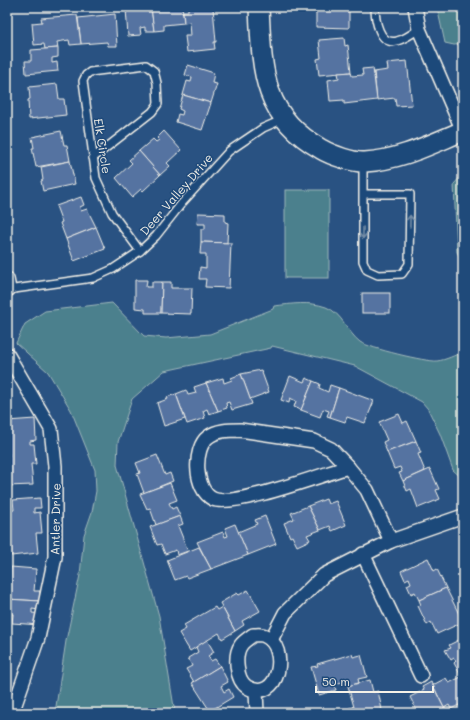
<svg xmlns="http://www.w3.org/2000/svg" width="470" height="720" viewBox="0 0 470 720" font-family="Mali,sans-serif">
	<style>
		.green { fill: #4b808d; stroke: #a0b8ba }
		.building { fill: #5473a1; stroke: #f4f1e8 }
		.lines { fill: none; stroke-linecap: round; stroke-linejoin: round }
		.lane-casing { stroke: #f4f1e8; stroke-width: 10 }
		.street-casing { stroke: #f4f1e8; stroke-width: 16 }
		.secondary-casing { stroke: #f4f1e8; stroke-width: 22 }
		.lane { stroke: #1f4a7a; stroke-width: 7 }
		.street { stroke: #1f4a7a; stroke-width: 13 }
		.secondary { stroke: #1f4a7a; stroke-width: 19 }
		.oneway { stroke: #748da6 }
		.labels { text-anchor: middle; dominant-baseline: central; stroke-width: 3; stroke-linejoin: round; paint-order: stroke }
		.street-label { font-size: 12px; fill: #f4f1e8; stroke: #1f4a7a }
	</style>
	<rect width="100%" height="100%" fill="#295282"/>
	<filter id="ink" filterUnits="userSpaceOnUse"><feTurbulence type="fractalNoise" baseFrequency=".025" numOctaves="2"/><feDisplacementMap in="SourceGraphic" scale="8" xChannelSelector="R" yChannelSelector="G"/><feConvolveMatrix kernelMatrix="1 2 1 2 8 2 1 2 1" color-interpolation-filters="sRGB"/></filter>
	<g filter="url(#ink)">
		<g class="green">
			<polygon points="437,7 463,7 463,44 454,45 445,43"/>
			<polygon points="463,174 463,263 457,252 454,184"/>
			<rect x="285" y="190" width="44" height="88"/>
			<path d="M112,303L144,336L166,338L210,334L273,309L274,306C292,304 309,301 326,307C342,313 347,332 360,342C369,348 426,362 437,361C446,360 455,355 463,352V479L453,470L440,434L428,409L422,402L355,366L272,346L271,348L164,371L132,399L118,442L117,465L159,616L175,713H55L66,641L80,575L84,535L92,512L96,491L95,470L71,410L48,372L16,343L25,324L45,311Z"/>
		</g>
		<g class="building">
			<polygon points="135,7 151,7 154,31 145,31 145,27 140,28 141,35 128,36 126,9 135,8"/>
			<polygon points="151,7 182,7 184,23 164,25 164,30 154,31"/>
			<polygon points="188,7 213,8 216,42 214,42 215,49 187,52 185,36 191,36 190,22 184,23 183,11 188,11"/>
			<polygon points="316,7 349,7 349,28 316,27"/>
			<polygon points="115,14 117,46 108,46 107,42 81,44 78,18"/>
			<polygon points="77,15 81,44 70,45 69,40 57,42 58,48 45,49 44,44 34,45 32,23 42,22 41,18"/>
			<polygon points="344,38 345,46 348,45 351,72 319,75 317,59 321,58 319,40"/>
			<polygon points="58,48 58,57 52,58 52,63 57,62 58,71 26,74 25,61 31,61 31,50"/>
			<polygon points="407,61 412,105 396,106 395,98 377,100 374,72 388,70 387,63"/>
			<polygon points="188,65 214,73 212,83 217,84 211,103 183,95 187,81 191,82 192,77 185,75"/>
			<polygon points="373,68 377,100 344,104 344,100 330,101 328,80 339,78 338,73 351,72 352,76 363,75 362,69"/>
			<polygon points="57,84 59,99 64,99 66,115 29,119 28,100 30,99 29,87"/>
			<polygon points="183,95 211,103 202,130 176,122 178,114 182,115 183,111 179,109"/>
			<polygon points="61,131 64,145 67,145 70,161 36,167 32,148 34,148 32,137"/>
			<polygon points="164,131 181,150 167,163 170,166 160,175 139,151 153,139 156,142 159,140 157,138"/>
			<polygon points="139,151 160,175 143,191 141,189 132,197 116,178 132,163 129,160"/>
			<polygon points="70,161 75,184 43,191 41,181 43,180 41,167"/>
			<polygon points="81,197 84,205 80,207 81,211 87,209 96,227 66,239 60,223 62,222 56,206"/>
			<polygon points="198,213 225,214 225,222 228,223 227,243 201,242 201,229 205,229 205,224 197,224"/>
			<polygon points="96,227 105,249 74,261 66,239"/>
			<polygon points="201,242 231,243 229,288 205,287 206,279 199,279 200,267 206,268 206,254 200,254"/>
			<polygon points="135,280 147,280 146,287 152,287 152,282 162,282 161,313 145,313 145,309 135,308"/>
			<polygon points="162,282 171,282 171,288 192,288 191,314 161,313"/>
			<rect x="362" y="293" width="28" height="20"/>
			<polygon points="261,370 269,392 250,399 241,374"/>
			<polygon points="241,374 252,404 232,410 229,402 226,403 227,408 218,411 206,383 223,378 224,383 232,380 231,378"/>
			<polygon points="290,376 304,382 306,378 313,381 301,410 294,407 296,401 290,398 289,403 281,400"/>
			<polygon points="313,381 320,384 319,388 328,392 330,385 339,388 330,417 327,416 329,411 323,409 320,417 301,410"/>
			<polygon points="206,383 218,411 209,414 207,409 203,411 205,418 187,424 176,394 186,390 188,395 196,393 194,387"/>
			<polygon points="339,388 374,401 365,423 347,417 345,422 330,417"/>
			<polygon points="176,394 185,419 164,426 157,403 168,399 167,397"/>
			<polygon points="399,414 403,423 407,421 416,441 387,452 383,442 387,440 379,422"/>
			<polygon points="35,419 36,440 30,441 30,444 34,444 36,464 31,464 33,485 7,486 7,456 9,456 7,439 7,421"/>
			<polygon points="416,441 421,453 418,454 425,471 403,481 399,473 402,472 400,467 394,469 387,452"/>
			<polygon points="157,455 165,475 170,473 173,481 144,493 137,474 140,473 136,463"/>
			<polygon points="430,469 439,489 436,490 440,499 418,508 411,489 407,491 403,481"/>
			<polygon points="170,483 177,500 169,503 172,509 176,507 180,516 156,525 150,508 147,509 140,494"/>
			<polygon points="40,498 41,508 34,508 34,513 40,512 42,533 36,533 38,553 11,556 7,511 14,510 13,500"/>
			<polygon points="326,499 328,504 336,501 346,525 332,531 330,526 320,530 308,506"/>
			<polygon points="308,506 320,530 307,535 310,540 297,546 292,536 290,537 284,523 294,519 291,513"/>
			<polygon points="180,516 183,524 178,526 188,551 177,555 176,550 165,554 161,544 157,545 150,527"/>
			<polygon points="265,516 276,544 248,555 238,532 257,524 255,520"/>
			<polygon points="235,524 248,555 211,569 197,542 223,532 225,537 228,536 225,528"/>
			<polygon points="199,547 211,569 187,578 186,576 175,580 167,560"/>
			<polygon points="428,558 434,571 437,569 446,588 419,600 415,592 411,594 407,585 411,583 409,578 405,580 401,571"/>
			<polygon points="11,567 36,569 34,591 40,591 40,601 7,599"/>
			<polygon points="446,588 463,622 437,634 431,622 427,625 418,606 421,605 419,600"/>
			<polygon points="248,590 260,611 242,621 244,625 235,631 220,603 237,593 239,595"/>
			<polygon points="7,599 40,601 39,610 32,609 32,613 41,614 40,625 12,623 13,614 7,614 8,600"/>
			<polygon points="215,607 217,610 222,607 235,631 222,639 219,633 190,651 179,633 186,629 184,625"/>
			<polygon points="463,638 463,670 459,672 454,663 456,661 454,658 451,660 445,650 451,648 449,645"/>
			<polygon points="207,640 214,652 208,656 211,661 215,659 220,666 194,682 186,669 192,666 188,658 198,652 196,647"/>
			<polygon points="352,654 353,657 361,655 367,677 358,679 359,683 348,686 347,681 334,684 336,690 319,695 311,667 318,666 317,664"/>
			<polygon points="220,666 228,682 221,686 224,692 229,689 233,697 210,711 192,683"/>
			<polygon points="463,670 463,703 451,709 449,705 444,708 433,685 446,678 449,683 461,677 459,672"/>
			<polygon points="370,680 373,692 378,691 382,710 371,713 350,713 349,708 354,707 348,686"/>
			<polygon points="431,682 444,708 446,713 418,713 410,697 424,690 422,687"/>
		</g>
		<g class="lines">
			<defs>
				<g id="lane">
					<path d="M375,7C375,19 379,46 397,41C405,39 412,34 419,29"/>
					<polyline points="93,158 152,112 158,104 157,83 154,71 146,65 90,72 86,75 83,81 96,178 112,213 140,251"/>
					<polyline points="363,194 410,194 409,264 402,274 378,275 367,270 363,261 363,163"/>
					<polyline points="7,290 93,278 113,269 140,251 156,236 182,203 229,151 263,128 277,122 278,114"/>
				</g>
				<g id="street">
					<polyline points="415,7 419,29 463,131"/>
					<polyline points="7,279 9,289"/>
					<polyline points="7,354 51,429 55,466 55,557 38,638 12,713"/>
					<path d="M240,430L314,441L331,449L348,467C324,474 233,508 213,499C194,490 193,448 208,437C217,430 229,430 240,430Z"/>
					<polyline points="348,467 367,490 391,541"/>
					<polyline points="363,554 421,676"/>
					<path d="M253,635C257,635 262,634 265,636C290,647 279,705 247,687C236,680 234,655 241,645C244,641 249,638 253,635Z"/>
					<polyline points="271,640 285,613 324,575 391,541 463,516"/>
					<polyline points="256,691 257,713"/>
				</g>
				<path id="secondary" d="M259,7C262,69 261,115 321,149C331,155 354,163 365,162C400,160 431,144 463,131"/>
			</defs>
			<use href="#lane" class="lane-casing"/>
			<use href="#street" class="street-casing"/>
			<use href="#secondary" class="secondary-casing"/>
			<use href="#lane" class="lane"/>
			<use href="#street" class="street"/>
			<use href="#secondary" class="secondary"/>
		</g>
		<defs><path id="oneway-shaft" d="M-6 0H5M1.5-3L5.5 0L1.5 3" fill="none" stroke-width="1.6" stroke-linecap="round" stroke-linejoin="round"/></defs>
		<g class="oneway">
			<use href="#oneway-shaft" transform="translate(410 221) rotate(-89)"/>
			<use href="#oneway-shaft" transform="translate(363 233) rotate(91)"/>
		</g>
	</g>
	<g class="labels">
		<g class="street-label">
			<text transform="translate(103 146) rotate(81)">Elk Circle</text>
			<text transform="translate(176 194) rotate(-49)">Deer Valley Drive</text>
			<text transform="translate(55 519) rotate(-89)">Antler Drive</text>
		</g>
	</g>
	<rect width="470" height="720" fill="none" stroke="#1f4a7a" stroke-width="24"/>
	<rect x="12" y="12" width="446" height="696" fill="none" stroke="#f4f1e8" stroke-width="1.5" filter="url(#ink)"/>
	<path d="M316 686v6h117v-6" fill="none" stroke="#f4f1e8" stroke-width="2"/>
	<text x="322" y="686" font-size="12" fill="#f4f1e8" stroke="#1f4a7a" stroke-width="3" paint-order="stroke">50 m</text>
</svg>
